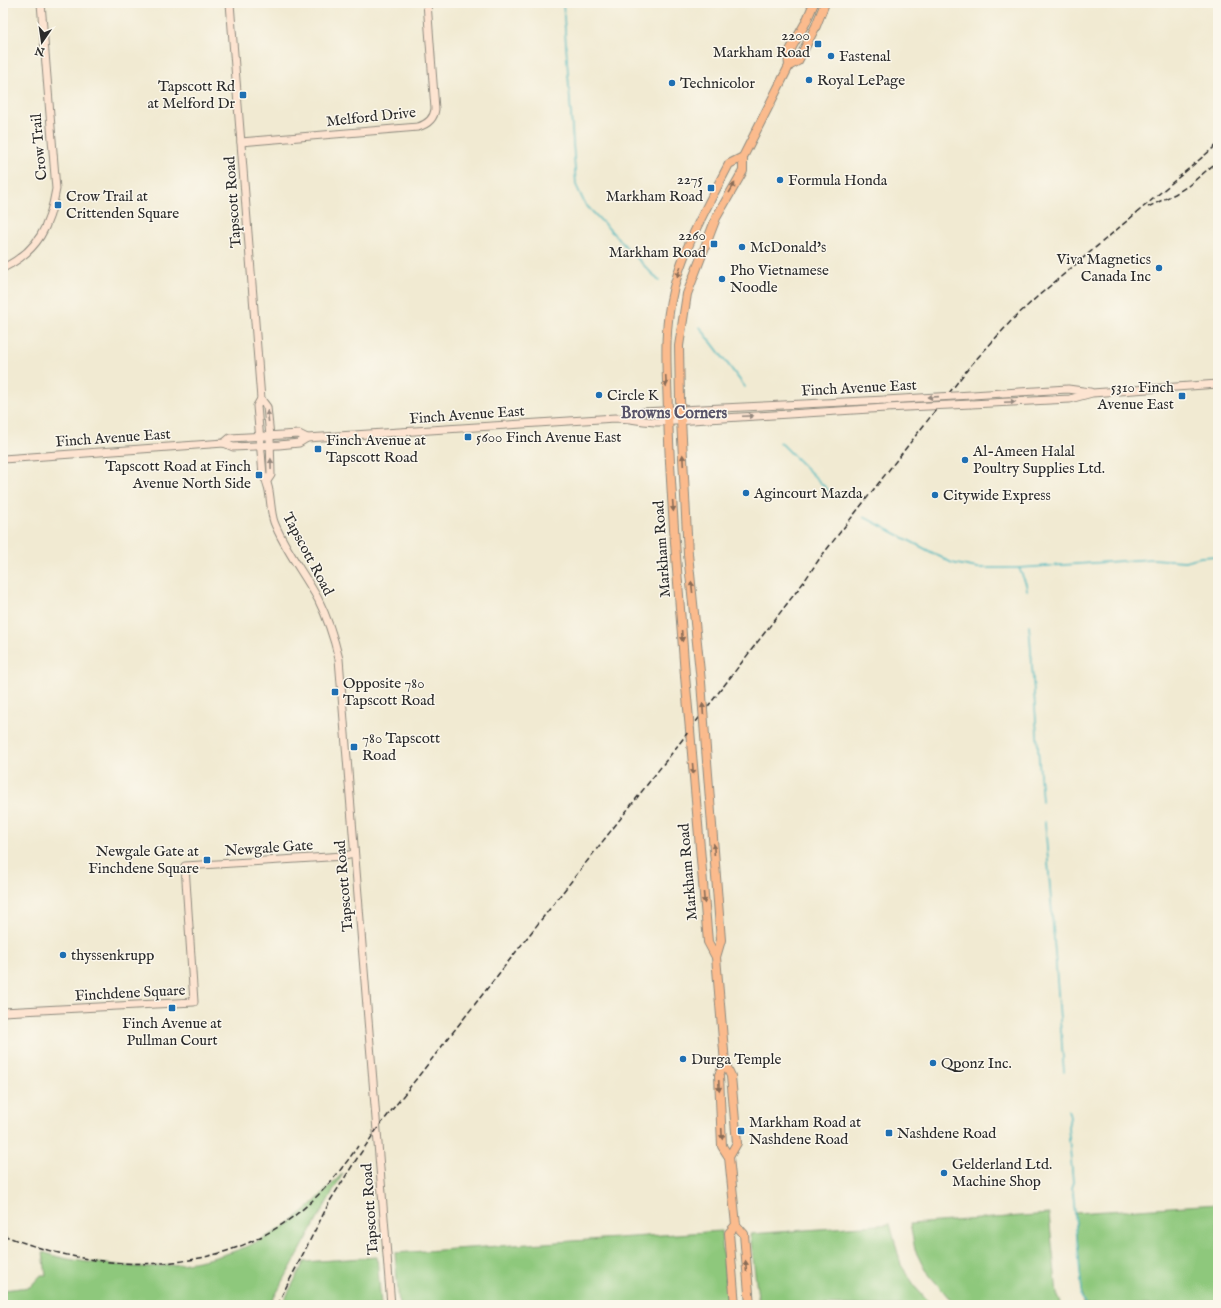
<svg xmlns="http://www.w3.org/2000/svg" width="1221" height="1308" viewBox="0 0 1221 1308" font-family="'IM FELL English',serif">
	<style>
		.green { fill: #8ec87c; stroke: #5c7a54 }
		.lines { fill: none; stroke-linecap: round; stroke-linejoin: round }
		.stream { stroke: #45b5bd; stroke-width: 1.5 }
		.secondary-casing { stroke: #8e8a7e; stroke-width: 9 }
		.primary-casing { stroke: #8e8a7e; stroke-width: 10 }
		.secondary { stroke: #fde4d1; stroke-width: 7 }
		.primary { stroke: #fbbb8d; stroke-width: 8 }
		.rail { stroke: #2b2b2b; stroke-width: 1.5; stroke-dasharray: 6 3; stroke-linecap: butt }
		.secondary-bridge-casing { stroke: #8e8a7e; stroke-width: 9; stroke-linecap: butt }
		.primary-bridge-casing { stroke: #8e8a7e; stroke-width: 10; stroke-linecap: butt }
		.secondary-bridge { stroke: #fde4d1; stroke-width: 7 }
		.primary-bridge { stroke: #fbbb8d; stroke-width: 8 }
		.oneway { fill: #896c57 }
		.oneway2 { fill: #94887e }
		.poi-dot { fill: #1f6fb2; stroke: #fbf7ec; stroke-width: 1.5 }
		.labels { text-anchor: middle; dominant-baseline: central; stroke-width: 3; stroke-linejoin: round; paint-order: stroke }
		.poi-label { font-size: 15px; fill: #2b2b2b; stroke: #fbf7ec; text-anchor: start }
		.street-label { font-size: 15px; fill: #2b2b2b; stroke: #fbf7ec }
		.neighbourhood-label { font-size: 16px; font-weight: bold; fill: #575368; stroke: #fbf7ec }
	</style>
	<rect width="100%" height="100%" fill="#fbf7ec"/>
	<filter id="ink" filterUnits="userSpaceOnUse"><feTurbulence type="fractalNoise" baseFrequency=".025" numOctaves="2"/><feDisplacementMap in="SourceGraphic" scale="8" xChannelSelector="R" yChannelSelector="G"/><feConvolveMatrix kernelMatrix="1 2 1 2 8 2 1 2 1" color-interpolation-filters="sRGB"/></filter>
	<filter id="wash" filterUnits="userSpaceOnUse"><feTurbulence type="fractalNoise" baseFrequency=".012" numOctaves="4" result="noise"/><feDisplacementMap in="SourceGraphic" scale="16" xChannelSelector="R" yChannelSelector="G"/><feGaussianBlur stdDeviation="0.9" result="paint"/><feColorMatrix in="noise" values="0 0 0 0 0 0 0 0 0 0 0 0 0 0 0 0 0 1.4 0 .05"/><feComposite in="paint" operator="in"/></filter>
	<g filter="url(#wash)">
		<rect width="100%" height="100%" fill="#f1ead2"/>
		<g class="green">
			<path d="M343,1173L270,1305H3V1290L30,1287L41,1275H46L43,1252C64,1260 86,1262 108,1264C119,1265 130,1267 141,1267C198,1266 252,1252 297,1217C314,1204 328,1188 343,1173Z"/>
			<polygon points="1218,1204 1218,1305 1083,1305 1075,1213"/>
			<polygon points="1049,1214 1057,1294 1062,1305 955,1305 925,1270 915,1250 910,1224"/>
			<polygon points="890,1224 901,1265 917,1289 931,1305 759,1305 750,1234"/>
			<polygon points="721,1231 728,1305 399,1305 395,1253"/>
			<polygon points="377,1257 381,1305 282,1305 304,1262"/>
		</g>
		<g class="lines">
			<g class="stream">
				<polyline points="563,3 576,185 585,204 659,281"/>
				<polyline points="700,327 745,387"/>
				<polyline points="780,442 833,495"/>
				<polyline points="864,517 952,563 977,568 1019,568 1152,559 1185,561 1201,557 1218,556"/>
				<polyline points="1019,568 1026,584 1027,590"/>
				<polyline points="1029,625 1042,802"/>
				<polyline points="1045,822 1064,1072"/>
				<polyline points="1068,1110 1070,1117 1068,1127 1073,1182 1071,1188 1073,1192 1080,1273 1082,1288 1081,1297 1085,1305"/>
			</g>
		</g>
	</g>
	<g filter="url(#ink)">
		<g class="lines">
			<defs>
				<g id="secondary">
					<path d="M230,3L261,399L257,406L263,475C272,488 269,507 274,522C285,550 304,573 318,599C328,619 334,638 339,659L391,1305"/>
					<path d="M241,142L418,127C428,124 434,119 435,109L427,3"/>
					<path d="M3,268C38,251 50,226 56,189L41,3"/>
					<polyline points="972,395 1068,389 1090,392"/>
					<polyline points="261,399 267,407 270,436 271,475 267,481"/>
					<polyline points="971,404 1070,399 1092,393 1218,384"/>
					<polyline points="629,418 643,412 681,410 885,400"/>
					<polyline points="224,443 230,438 299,434 307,438"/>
					<path d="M3,459L224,443L233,447L279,445L299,443L307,438L615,418C630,418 644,422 659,422L886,408"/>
					<polyline points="3,1012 194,1002 185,866 344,856 354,854"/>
				</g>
				<g id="primary">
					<polyline points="789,66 798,61 816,26 825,3"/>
					<path d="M685,676C679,588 670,499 668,411C667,370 663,332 673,291C684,246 708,205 729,164L743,157"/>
					<polyline points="701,682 688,554 680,400 679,346 687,294 716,218 743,171 743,157 789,66 788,54 806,22 814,3"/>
					<polyline points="690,730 708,942 716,957"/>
					<polyline points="705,736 721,940 716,957 725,1063 731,1076 737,1143 729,1157"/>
					<polyline points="725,1063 719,1075 722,1146 729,1157 736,1225 744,1234 750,1305"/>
					<polyline points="735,1305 729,1233 736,1225"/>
				</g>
			</defs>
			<use href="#secondary" class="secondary-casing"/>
			<use href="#primary" class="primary-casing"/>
			<use href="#secondary" class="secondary"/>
			<use href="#primary" class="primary"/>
			<g class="rail">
				<polyline points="1148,207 1175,194 1188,186 1218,161"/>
				<path d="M3,1235C105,1276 228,1280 313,1200C330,1184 345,1165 358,1146"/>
				<polyline points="277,1305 330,1201 354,1163 377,1129 672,753 803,583 820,558 971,365 1013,319 1037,297 1218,144"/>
			</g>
			<defs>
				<g id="secondary-bridge">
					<polyline points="885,400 972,395"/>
					<polyline points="886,408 971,404"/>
				</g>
				<g id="primary-bridge">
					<polyline points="685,676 690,730"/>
					<polyline points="701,682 705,736"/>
				</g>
			</defs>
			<use href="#secondary-bridge" class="secondary-bridge-casing"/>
			<use href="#primary-bridge" class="primary-bridge-casing"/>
			<use href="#secondary-bridge" class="secondary-bridge"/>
			<use href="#primary-bridge" class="primary-bridge"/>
		</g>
		<defs><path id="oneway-solid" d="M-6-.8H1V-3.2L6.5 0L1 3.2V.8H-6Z"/></defs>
		<g class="oneway">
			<use href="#oneway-solid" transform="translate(732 188) rotate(-60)"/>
			<use href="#oneway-solid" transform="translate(679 272) rotate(107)"/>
			<use href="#oneway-solid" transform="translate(666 381) rotate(87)"/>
			<use href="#oneway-solid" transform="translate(683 460) rotate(-93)"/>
			<use href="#oneway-solid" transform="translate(673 506) rotate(86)"/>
			<use href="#oneway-solid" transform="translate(692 587) rotate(-96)"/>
			<use href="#oneway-solid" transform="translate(682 636) rotate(86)"/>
			<use href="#oneway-solid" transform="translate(703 709) rotate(-94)"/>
			<use href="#oneway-solid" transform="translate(693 769) rotate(85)"/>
			<use href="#oneway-solid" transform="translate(714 849) rotate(-94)"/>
			<use href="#oneway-solid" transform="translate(704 898) rotate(85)"/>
			<use href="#oneway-solid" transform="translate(719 1086) rotate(87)"/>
			<use href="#oneway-solid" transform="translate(722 1134) rotate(87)"/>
			<use href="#oneway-solid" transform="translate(746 1266) rotate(-95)"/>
		</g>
		<g class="oneway2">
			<use href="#oneway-solid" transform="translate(933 397) rotate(176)"/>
			<use href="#oneway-solid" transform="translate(1010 402) rotate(-3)"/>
			<use href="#oneway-solid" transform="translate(268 416) rotate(-96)"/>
			<use href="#oneway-solid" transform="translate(748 416) rotate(-3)"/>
			<use href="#oneway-solid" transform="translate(271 464) rotate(-91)"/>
		</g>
	</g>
	<g class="poi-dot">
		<rect x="814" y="40" width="8" height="8" rx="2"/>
		<circle cx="831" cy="56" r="4"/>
		<circle cx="809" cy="80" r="4"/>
		<circle cx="672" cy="83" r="4"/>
		<rect x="239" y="91" width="8" height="8" rx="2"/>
		<circle cx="780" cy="180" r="4"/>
		<rect x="707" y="184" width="8" height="8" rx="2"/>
		<rect x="54" y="201" width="8" height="8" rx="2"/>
		<rect x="710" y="240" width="8" height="8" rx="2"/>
		<circle cx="742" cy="247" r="4"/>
		<circle cx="1159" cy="268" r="4"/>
		<circle cx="722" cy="279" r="4"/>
		<circle cx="599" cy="395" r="4"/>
		<rect x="1178" y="392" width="8" height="8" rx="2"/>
		<rect x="464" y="433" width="8" height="8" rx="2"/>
		<rect x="314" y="445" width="8" height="8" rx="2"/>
		<circle cx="965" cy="460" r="4"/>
		<rect x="255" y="471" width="8" height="8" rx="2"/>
		<circle cx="746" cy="493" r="4"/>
		<circle cx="935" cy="495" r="4"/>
		<rect x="331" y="688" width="8" height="8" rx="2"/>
		<rect x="350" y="743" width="8" height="8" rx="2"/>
		<rect x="203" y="856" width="8" height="8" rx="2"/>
		<circle cx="63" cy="955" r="4"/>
		<rect x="168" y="1004" width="8" height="8" rx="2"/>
		<circle cx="683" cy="1059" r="4"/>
		<circle cx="933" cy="1063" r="4"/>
		<rect x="737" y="1127" width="8" height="8" rx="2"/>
		<rect x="885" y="1129" width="8" height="8" rx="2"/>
		<circle cx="944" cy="1173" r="4"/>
	</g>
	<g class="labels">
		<g class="poi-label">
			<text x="810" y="35" text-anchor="end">2200<tspan x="810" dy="17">Markham Road</tspan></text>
			<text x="839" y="56">Fastenal</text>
			<text x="817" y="80">Royal LePage</text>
			<text x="680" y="83">Technicolor</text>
			<text x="235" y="86" text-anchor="end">Tapscott Rd<tspan x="235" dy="17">at Melford Dr</tspan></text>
			<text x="703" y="179" text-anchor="end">2275<tspan x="703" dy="17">Markham Road</tspan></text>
			<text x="788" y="180">Formula Honda</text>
			<text x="66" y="196">Crow Trail at<tspan x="66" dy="17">Crittenden Square</tspan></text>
			<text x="706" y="235" text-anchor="end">2260<tspan x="706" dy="17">Markham Road</tspan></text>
			<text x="750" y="247">McDonald's</text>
			<text x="1151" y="259" text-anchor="end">Viva Magnetics<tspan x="1151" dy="17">Canada Inc</tspan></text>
			<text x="730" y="270">Pho Vietnamese<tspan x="730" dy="17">Noodle</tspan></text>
			<text x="1174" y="387" text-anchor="end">5310 Finch<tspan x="1174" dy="17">Avenue East</tspan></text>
			<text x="607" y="395">Circle K</text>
			<text x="476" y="437">5600 Finch Avenue East</text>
			<text x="326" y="440">Finch Avenue at<tspan x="326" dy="17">Tapscott Road</tspan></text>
			<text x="973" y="451">Al-Ameen Halal<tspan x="973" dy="17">Poultry Supplies Ltd.</tspan></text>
			<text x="251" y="466" text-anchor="end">Tapscott Road at Finch<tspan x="251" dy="17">Avenue North Side</tspan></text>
			<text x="754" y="493">Agincourt Mazda</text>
			<text x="943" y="495">Citywide Express</text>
			<text x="343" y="683">Opposite 780<tspan x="343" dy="17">Tapscott Road</tspan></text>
			<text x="362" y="738">780 Tapscott<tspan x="362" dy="17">Road</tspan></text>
			<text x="199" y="851" text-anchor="end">Newgale Gate at<tspan x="199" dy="17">Finchdene Square</tspan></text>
			<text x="71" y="955">thyssenkrupp</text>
			<text x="172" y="1023" text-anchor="middle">Finch Avenue at<tspan x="172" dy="17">Pullman Court</tspan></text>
			<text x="691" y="1059">Durga Temple</text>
			<text x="941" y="1063">Qponz Inc.</text>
			<text x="749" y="1122">Markham Road at<tspan x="749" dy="17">Nashdene Road</tspan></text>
			<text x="897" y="1133">Nashdene Road</text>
			<text x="952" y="1164">Gelderland Ltd.<tspan x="952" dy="17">Machine Shop</tspan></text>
		</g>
		<g class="street-label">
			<text transform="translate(371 117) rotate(-6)">Melford Drive</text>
			<text transform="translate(39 147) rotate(-95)">Crow Trail</text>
			<text transform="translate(233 202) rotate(-94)">Tapscott Road</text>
			<text transform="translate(859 388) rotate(-3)">Finch Avenue East</text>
			<text transform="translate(467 415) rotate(-4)">Finch Avenue East</text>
			<text transform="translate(113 438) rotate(-4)">Finch Avenue East</text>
			<text transform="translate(662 549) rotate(-94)">Markham Road</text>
			<text transform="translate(308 554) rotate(62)">Tapscott Road</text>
			<text transform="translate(269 848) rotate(-4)">Newgale Gate</text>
			<text transform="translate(688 872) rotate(-95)">Markham Road</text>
			<text transform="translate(344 886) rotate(-95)">Tapscott Road</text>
			<text transform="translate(130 993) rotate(-3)">Finchdene Square</text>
			<text transform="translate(370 1209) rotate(-94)">Tapscott Road</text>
		</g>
		<g class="neighbourhood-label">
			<text x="674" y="414">Browns Corners</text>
		</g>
	</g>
	<rect width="1221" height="1308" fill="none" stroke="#fbf7ec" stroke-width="16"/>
	<g transform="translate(42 42) rotate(193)" stroke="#fbf7ec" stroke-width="3" paint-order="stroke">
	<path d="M0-3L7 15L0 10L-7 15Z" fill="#2b2b2b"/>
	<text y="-6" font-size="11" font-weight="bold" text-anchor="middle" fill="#2b2b2b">N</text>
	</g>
</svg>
